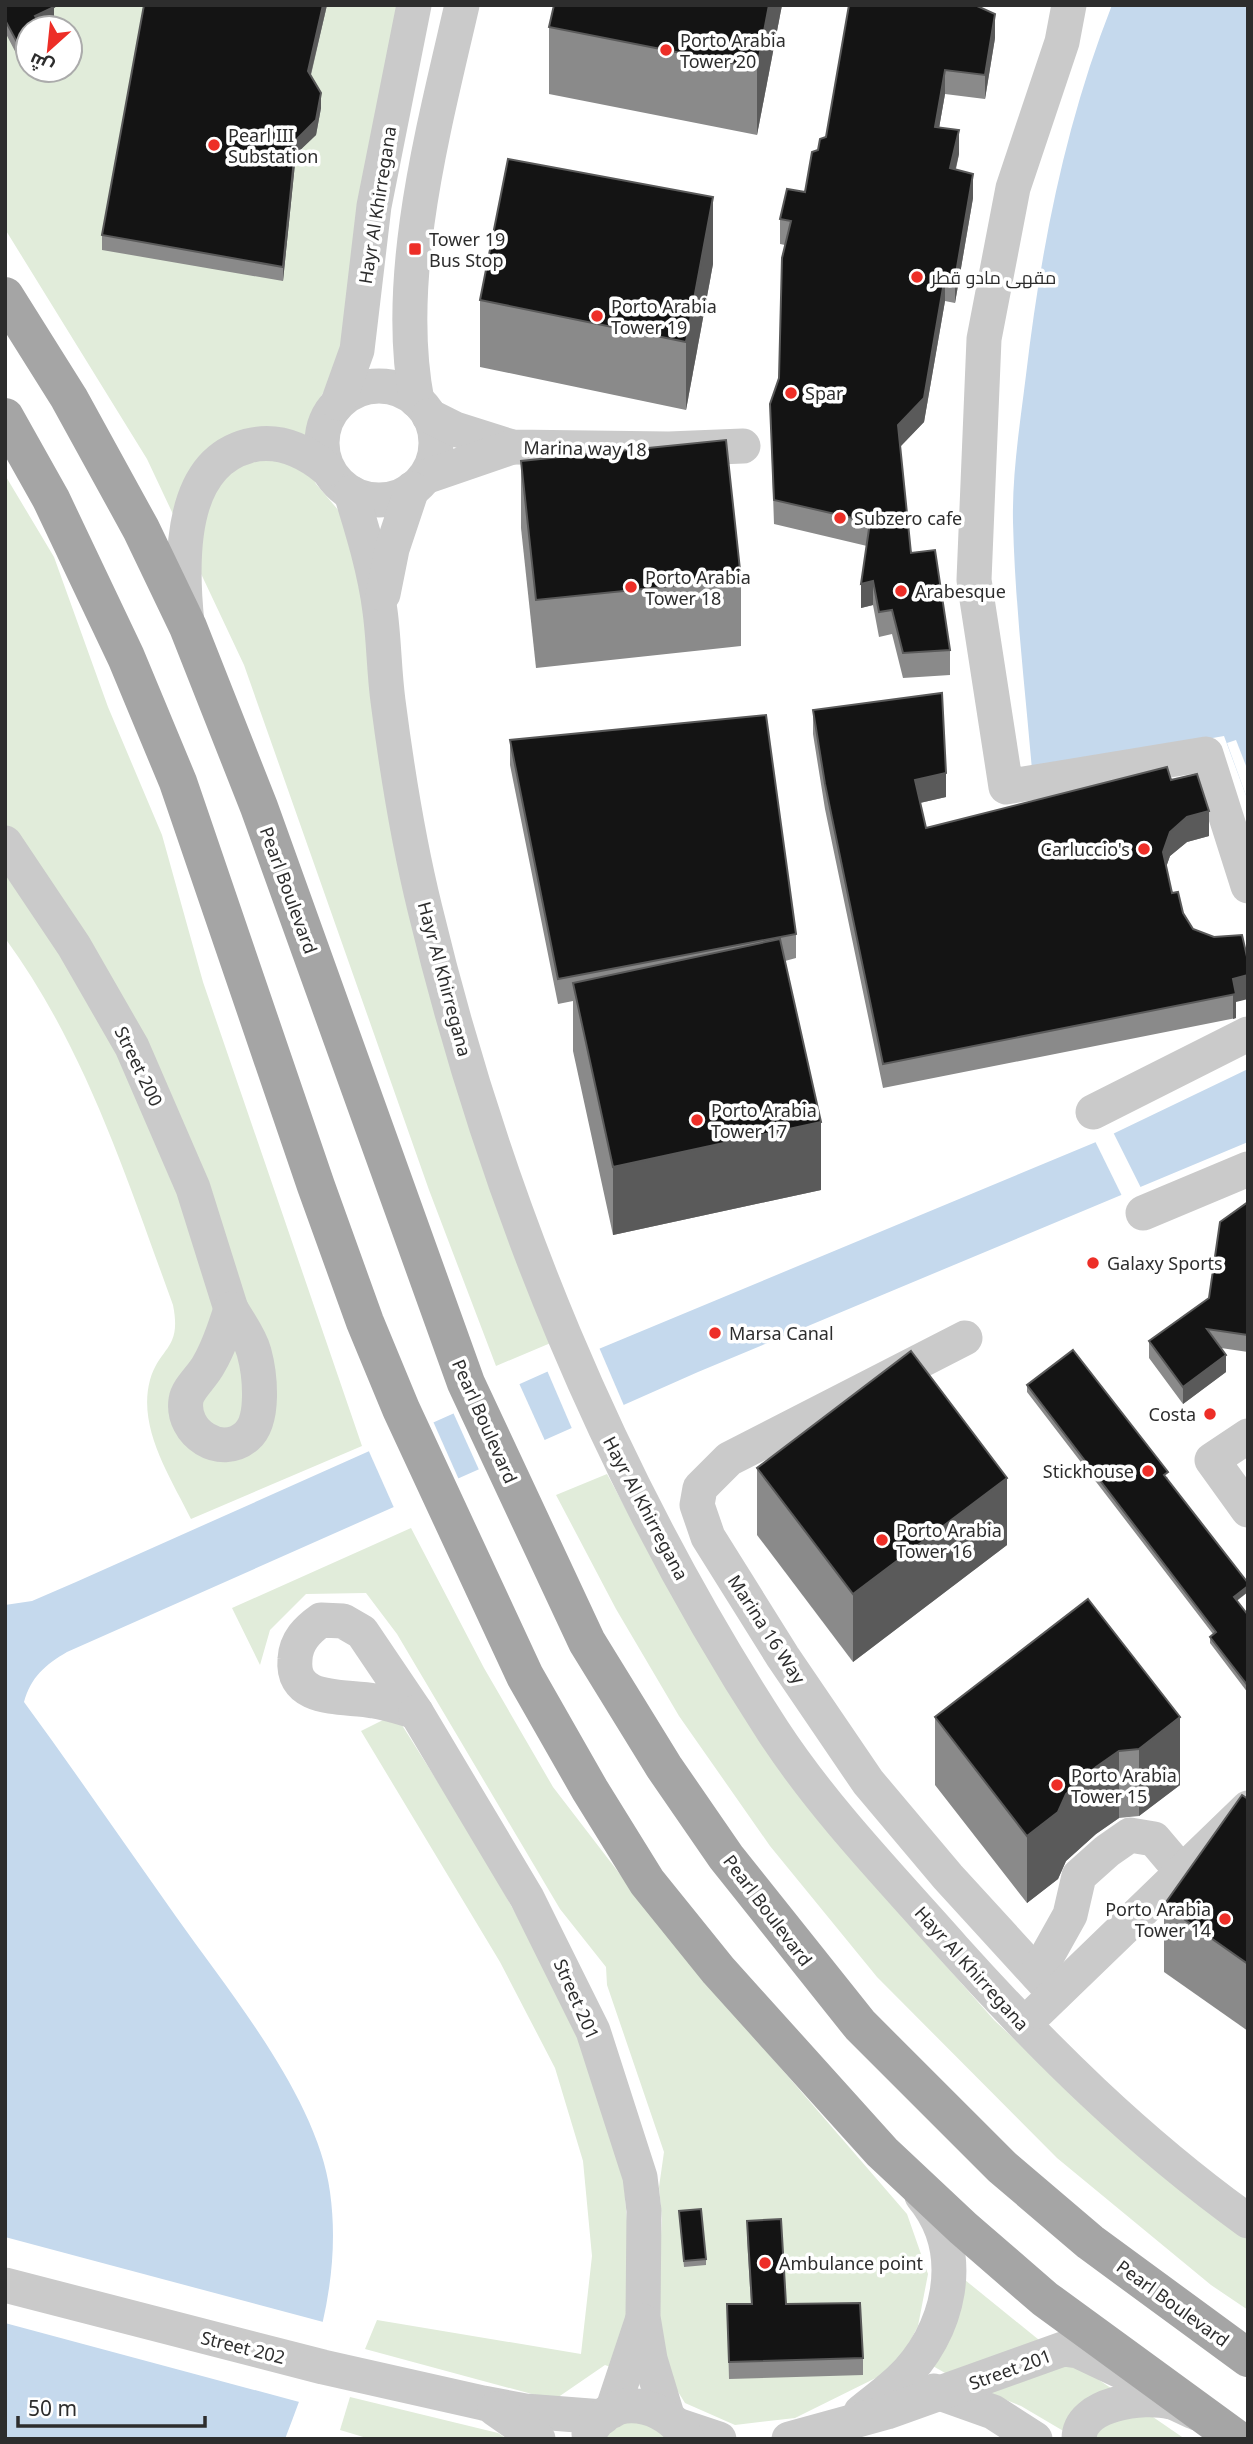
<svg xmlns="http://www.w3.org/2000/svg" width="1253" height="2444" viewBox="0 0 1253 2444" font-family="'Noto Sans',Cairo,sans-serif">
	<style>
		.green { fill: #e1ecda; fill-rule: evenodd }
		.water { fill: #c5d9ed }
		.pier { fill: #fff }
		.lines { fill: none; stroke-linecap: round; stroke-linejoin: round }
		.minor { stroke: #cacaca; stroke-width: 35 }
		.major { stroke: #a5a5a5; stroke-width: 38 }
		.wall { fill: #8a8a8a }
		.shaded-wall { fill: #5a5a5a }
		.building { fill: #141414; stroke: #5a5a5a; stroke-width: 2 }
		.poi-dot { fill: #ed2e27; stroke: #fff; stroke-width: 2.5 }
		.labels { text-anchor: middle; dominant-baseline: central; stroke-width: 7; stroke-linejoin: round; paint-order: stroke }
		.poi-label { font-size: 18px; fill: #2d2d2d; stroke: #fff; text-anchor: start }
		.street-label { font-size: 18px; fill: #2d2d2d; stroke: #fff }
	</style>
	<rect width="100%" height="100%" fill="#fff"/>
	<g class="green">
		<path d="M5,5H399L342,365L321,396L306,438V461L316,484L345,518L360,562L376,730L553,1342L496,1366L429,1190L244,665L147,459L5,229ZM28,28H70V70H28Z"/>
		<path d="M5,475L54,557L108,707L162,835L203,982L362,1446L191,1519C171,1478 137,1428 150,1380C160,1346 182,1350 173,1305C127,1179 85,1047 5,938Z"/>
		<polygon points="607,1474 674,1598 868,1878 994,2020 1093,2113 1248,2231 1248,2310 1211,2285 1057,2158 877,1977 770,1846 679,1716 616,1609 556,1495"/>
		<polygon points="411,1528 484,1668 553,1787 672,1942 907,2214 928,2274 918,2326 896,2368 795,2418 735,2425 685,2403 667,2374 655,2334 662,2219 659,2187 664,2152 607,1985 606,1967 560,1909 397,1634 366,1593 306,1594 270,1630 260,1665 232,1608"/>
		<polygon points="395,1714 480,1849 581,2033 623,2171 632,2284 627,2334 613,2368 605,2365 554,2400 365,2349 377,2320 581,2354 592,2256 583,2161 555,2068 500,1962 361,1731"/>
		<polygon points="965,2280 1044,2344 954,2378 931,2365"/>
		<polygon points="1070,2360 1185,2439 1077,2439 1021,2406 984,2391"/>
		<polygon points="350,2397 498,2433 507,2439 370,2439 340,2430"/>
		<polygon points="644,2420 670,2439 603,2439 620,2423"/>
	</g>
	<g class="water">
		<path d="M1112,5H1248V801L1224,736L1032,770C1025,687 1015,605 1013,522C1012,473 1020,424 1026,375C1041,248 1065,124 1112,5Z"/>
		<path d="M1248,1069V1142L698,1372L67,1652C45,1665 31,1677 24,1702C76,1773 126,1846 177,1918C230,1993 318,2099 330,2192C342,2278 316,2360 285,2439H5V1605L32,1601L76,1582L589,1353L1096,1142Z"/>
	</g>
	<g class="pier">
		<polygon points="1236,740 1248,771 1248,801 1227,743"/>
		<polygon points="1112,1130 1142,1190 1123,1198 1094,1139"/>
		<polygon points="598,1345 625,1408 573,1431 546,1368"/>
		<polygon points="518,1381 546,1443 480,1472 452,1410"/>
		<polygon points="432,1419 460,1482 395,1510 367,1447"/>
		<polygon points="5,2237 327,2323 303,2403 5,2323"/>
	</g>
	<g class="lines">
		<g class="minor">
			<polyline points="1069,5 1062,42 1013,188 984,339 974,580 1006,787 1206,754 1248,886"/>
			<circle cx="379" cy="443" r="57"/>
			<path d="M417,401C393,278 434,127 462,5"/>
			<polyline points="338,403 357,350 374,206 414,5"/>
			<polyline points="429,416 455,429 512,447 669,449 743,446"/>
			<polyline points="425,477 512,447"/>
			<path d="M351,493C363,532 375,571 380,611C384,640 384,671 388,701C397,771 408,840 425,909C495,1200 610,1480 773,1731C824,1809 891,1878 953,1948C1043,2048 1138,2142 1248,2221"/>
			<polyline points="383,594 392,549 412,489"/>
			<path d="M187,623C181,566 177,465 248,446C278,438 304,450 327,469"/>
			<polyline points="5,843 74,946 132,1047 193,1188 231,1309"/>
			<polyline points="1093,1112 1248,1034"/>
			<polyline points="1143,1213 1248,1169"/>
			<path d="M231,1309C239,1323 250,1337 254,1352C260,1374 265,1420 247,1436C221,1459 181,1433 186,1400C188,1388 203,1376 209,1364C219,1347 225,1328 231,1309Z"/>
			<polyline points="965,1338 729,1459 700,1488 697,1505 708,1537 783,1657 868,1782 948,1877 1055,1994"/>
			<polyline points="1248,1436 1212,1460 1248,1510"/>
			<path d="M321,1620L343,1621L362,1632L416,1712C402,1708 388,1703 374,1701C345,1695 291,1704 295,1659C296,1641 307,1630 321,1620Z"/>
			<polyline points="416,1712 527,1898 593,2031 640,2177 644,2211 643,2317 650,2359 667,2415"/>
			<polyline points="1037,1974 1070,1915 1079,1876 1107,1851 1130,1835 1154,1839 1182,1872"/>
			<polyline points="1038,2011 1248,1808"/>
			<polyline points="5,2285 323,2367 483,2403 525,2411 603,2417"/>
			<polyline points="934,2391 993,2412 1035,2439"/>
			<polyline points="495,2409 538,2439"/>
			<polyline points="612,2411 642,2321"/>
			<path d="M861,2412C874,2402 887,2392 899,2381C950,2333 969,2252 922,2196"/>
			<polyline points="680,2426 719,2439"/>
			<path d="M589,2434C610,2389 667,2403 687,2439"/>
			<polyline points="789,2439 887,2412 1063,2349 1078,2351 1133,2377"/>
			<path d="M1079,2439C1079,2403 1144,2395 1171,2402C1180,2405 1189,2410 1197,2413"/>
		</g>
		<g class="major">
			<polyline points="5,296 69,398 141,529 188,627 259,807 466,1383 587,1642 664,1767 726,1857 860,2025 1002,2167 1090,2242 1248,2358"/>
			<polyline points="5,417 51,499 126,657 178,782 316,1186 365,1322 401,1409 525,1676 590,1790 647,1882 718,1970 882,2152 963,2228 1045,2299 1237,2439"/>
		</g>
	</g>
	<g class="wall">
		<polygon points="5,5 54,20 28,28 28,52 18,57 5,32"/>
		<polygon points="144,5 327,5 311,75 321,108 316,135 296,154 283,281 102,250 102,235"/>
		<polygon points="554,5 782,5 757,135 549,94 549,27"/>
		<polygon points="995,38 985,99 945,94 939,128 959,154 956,169 973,198 955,303 945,301 924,422 900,447 911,553 950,650 950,675 903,678 892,634 879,637 873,605 861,608 867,546 774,524 770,404 779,378 785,245 780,244 780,219 805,192 818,150 826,137"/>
		<polygon points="713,264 686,410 480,367 480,300"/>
		<polygon points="521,461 741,579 741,646 536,668 521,528"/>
		<polygon points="813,710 946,797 920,803 926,828 1171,780 1209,836 1187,842 1170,856 1166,867 1172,893 1193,929 1214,937 1236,1002 1236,1018 883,1088 825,809 813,734"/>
		<polygon points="510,740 796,934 796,958 785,961 821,1190 613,1235 573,1051 573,1001 558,1004 510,765"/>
		<polygon points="1248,1202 1248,1352 1221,1348 1226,1372 1183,1404 1149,1358 1149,1341 1209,1298"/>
		<polygon points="1027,1385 1168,1478 1167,1479 1237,1601 1248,1615 1248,1693 1210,1643 1210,1637 1213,1634 1027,1392"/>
		<polygon points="757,1468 1007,1545 853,1662 757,1535"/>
		<polygon points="1088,1599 1180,1785 1139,1816 1119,1818 1096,1834 1066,1861 1058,1879 1027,1903 935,1785 935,1717"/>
		<polygon points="1248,1799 1248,2031 1164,1972 1164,1905"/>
		<polygon points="679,2211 706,2259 706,2265 684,2267"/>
		<polygon points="747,2221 786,2304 863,2358 863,2375 729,2379 727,2304 751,2304 747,2238"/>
	</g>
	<g class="shaded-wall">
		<polygon points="323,5 327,5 308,86 308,71"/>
		<polygon points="769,5 782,5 757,135 757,68"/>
		<polygon points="54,7 54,20 37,28 35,16"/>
		<polygon points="995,14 995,38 985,99 985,75"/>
		<polygon points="28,39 28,52 18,57 18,44"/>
		<polygon points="945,70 945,94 935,151 935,127"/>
		<polygon points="321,93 321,108 316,135 296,154 283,281 283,267 296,140"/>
		<polygon points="959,130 959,154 950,192 950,168"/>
		<polygon points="973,174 973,198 955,303 955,279"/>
		<polygon points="713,197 713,264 686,410 686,342"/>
		<polygon points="945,276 945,301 924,422 898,449 898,425"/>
		<polygon points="873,581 873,605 861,608 861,584"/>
		<polygon points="946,773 946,797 915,804 915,780"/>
		<polygon points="1209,811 1209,836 1187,842 1170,856 1163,876 1163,852 1170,832 1187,817"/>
		<polygon points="1248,975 1248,999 1236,1002 1236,1018 1233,1019 1233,979"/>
		<polygon points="821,1122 821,1190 613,1235 613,1167"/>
		<polygon points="1226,1355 1226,1372 1183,1404 1183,1387"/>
		<polygon points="1007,1478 1007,1545 853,1662 853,1594"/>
		<polygon points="1248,1586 1248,1592 1234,1603 1234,1597"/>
		<polygon points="1180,1717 1180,1785 1139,1816 1139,1749"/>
		<polygon points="1119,1751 1119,1818 1096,1834 1066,1861 1058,1879 1027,1903 1027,1836 1066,1794 1096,1767"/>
	</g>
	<g class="building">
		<polygon points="5,5 53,5 54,7 35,16 42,28 28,28 28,39 18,44 5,20"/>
		<polygon points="144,5 323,5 308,71 321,93 316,120 296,140 283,267 102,235"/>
		<polygon points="554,5 769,5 757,68 549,27"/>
		<polygon points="849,5 975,5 995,14 985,75 945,70 935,127 959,130 950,168 973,174 955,279 945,276 924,398 898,425 911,553 935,550 950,650 903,653 892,610 879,612 873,581 861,584 870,522 774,500 770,404 779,378 782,258 791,221 780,219 787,189 805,192 812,152 818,150 820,139 826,137"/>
		<polygon points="508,159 713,197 686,342 480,300"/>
		<polygon points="726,440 741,579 536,600 521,461"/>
		<polygon points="942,693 946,773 915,780 926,828 1167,767 1171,780 1197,774 1209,811 1187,817 1170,832 1163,852 1172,893 1178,892 1183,913 1193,929 1214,937 1242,935 1248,961 1248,975 1233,979 1236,994 883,1064 825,784 813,710"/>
		<polygon points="766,715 796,934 558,979 510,740"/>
		<polygon points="780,939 821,1122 613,1167 573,983"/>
		<polygon points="1248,1202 1248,1335 1207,1329 1226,1355 1183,1387 1149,1341 1209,1298 1220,1222"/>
		<polygon points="1073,1350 1168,1472 1164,1475 1248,1583 1248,1586 1234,1597 1248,1615 1248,1686 1210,1637 1216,1632 1027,1385"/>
		<polygon points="911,1351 1007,1478 853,1594 757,1468"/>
		<polygon points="1088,1599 1180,1717 1139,1749 1119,1751 1096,1767 1066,1794 1058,1812 1027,1836 935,1717"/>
		<polygon points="1242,1795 1248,1799 1248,1964 1164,1905"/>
		<polygon points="701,2209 706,2259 684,2261 679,2211"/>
		<polygon points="781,2219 786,2304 860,2303 863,2358 729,2362 727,2304 752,2304 747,2221"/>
	</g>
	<g class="poi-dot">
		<circle cx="666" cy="50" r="7"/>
		<circle cx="214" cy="145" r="7"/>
		<rect x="408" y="242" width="14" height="14" rx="3.5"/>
		<circle cx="917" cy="277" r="7"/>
		<circle cx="597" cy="316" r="7"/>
		<circle cx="791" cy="393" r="7"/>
		<circle cx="840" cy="518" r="7"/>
		<circle cx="631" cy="587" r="7"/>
		<circle cx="901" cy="591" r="7"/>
		<circle cx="1144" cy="849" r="7"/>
		<circle cx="697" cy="1120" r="7"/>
		<circle cx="1093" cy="1263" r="7"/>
		<circle cx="715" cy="1333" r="7"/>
		<circle cx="1210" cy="1414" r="7"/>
		<circle cx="1148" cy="1471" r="7"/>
		<circle cx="882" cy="1540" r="7"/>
		<circle cx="1057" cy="1785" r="7"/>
		<circle cx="1225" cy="1919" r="7"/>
		<circle cx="765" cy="2263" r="7"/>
	</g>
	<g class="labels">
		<g class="poi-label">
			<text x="680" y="40">Porto Arabia<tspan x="680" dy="21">Tower 20</tspan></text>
			<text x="228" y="135">Pearl III<tspan x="228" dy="21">Substation</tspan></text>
			<text x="429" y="239">Tower 19<tspan x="429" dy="21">Bus Stop</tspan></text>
			<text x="931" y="277">مقهى مادو قطر</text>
			<text x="611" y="306">Porto Arabia<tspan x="611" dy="21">Tower 19</tspan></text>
			<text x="805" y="393">Spar</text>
			<text x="854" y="518">Subzero cafe</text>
			<text x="645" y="577">Porto Arabia<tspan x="645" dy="21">Tower 18</tspan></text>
			<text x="915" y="591">Arabesque</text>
			<text x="1130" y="849" text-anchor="end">Carluccio's</text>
			<text x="711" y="1110">Porto Arabia<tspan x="711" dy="21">Tower 17</tspan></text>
			<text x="1107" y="1263">Galaxy Sports</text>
			<text x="729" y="1333">Marsa Canal</text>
			<text x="1196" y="1414" text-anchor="end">Costa</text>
			<text x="1134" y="1471" text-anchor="end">Stickhouse</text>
			<text x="896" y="1530">Porto Arabia<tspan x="896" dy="21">Tower 16</tspan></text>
			<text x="1071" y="1775">Porto Arabia<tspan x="1071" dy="21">Tower 15</tspan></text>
			<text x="1211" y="1909" text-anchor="end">Porto Arabia<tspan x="1211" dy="21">Tower 14</tspan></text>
			<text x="779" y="2263">Ambulance point</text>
		</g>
		<g class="street-label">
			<text transform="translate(377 205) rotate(-81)">Hayr Al Khirregana</text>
			<text transform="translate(585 448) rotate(1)">Marina way 18</text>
			<text transform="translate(289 890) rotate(70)">Pearl Boulevard</text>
			<text transform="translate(445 979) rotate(75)">Hayr Al Khirregana</text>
			<text transform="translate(139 1066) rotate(64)">Street 200</text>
			<text transform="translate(485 1421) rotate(66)">Pearl Boulevard</text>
			<text transform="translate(646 1508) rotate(62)">Hayr Al Khirregana</text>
			<text transform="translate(767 1629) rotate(57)">Marina 16 Way</text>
			<text transform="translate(768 1910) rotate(53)">Pearl Boulevard</text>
			<text transform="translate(972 1968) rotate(48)">Hayr Al Khirregana</text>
			<text transform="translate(577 1999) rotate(66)">Street 201</text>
			<text transform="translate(1173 2303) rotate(36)">Pearl Boulevard</text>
			<text transform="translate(243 2347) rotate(14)">Street 202</text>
			<text transform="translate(1010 2369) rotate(-20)">Street 201</text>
		</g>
	</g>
	<rect width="1253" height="2444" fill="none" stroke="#2d2d2d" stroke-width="14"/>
	<g transform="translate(49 49) rotate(207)"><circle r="33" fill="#ffffff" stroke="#ababab" stroke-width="2"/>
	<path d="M0-5L12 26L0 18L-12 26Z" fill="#ed2e27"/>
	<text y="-10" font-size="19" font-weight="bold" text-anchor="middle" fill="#2d2d2d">ش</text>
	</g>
	<path d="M18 2416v10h187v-10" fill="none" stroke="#2d2d2d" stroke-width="3.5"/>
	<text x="28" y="2416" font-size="21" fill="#2d2d2d" stroke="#ffffff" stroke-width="5" paint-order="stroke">50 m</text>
</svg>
